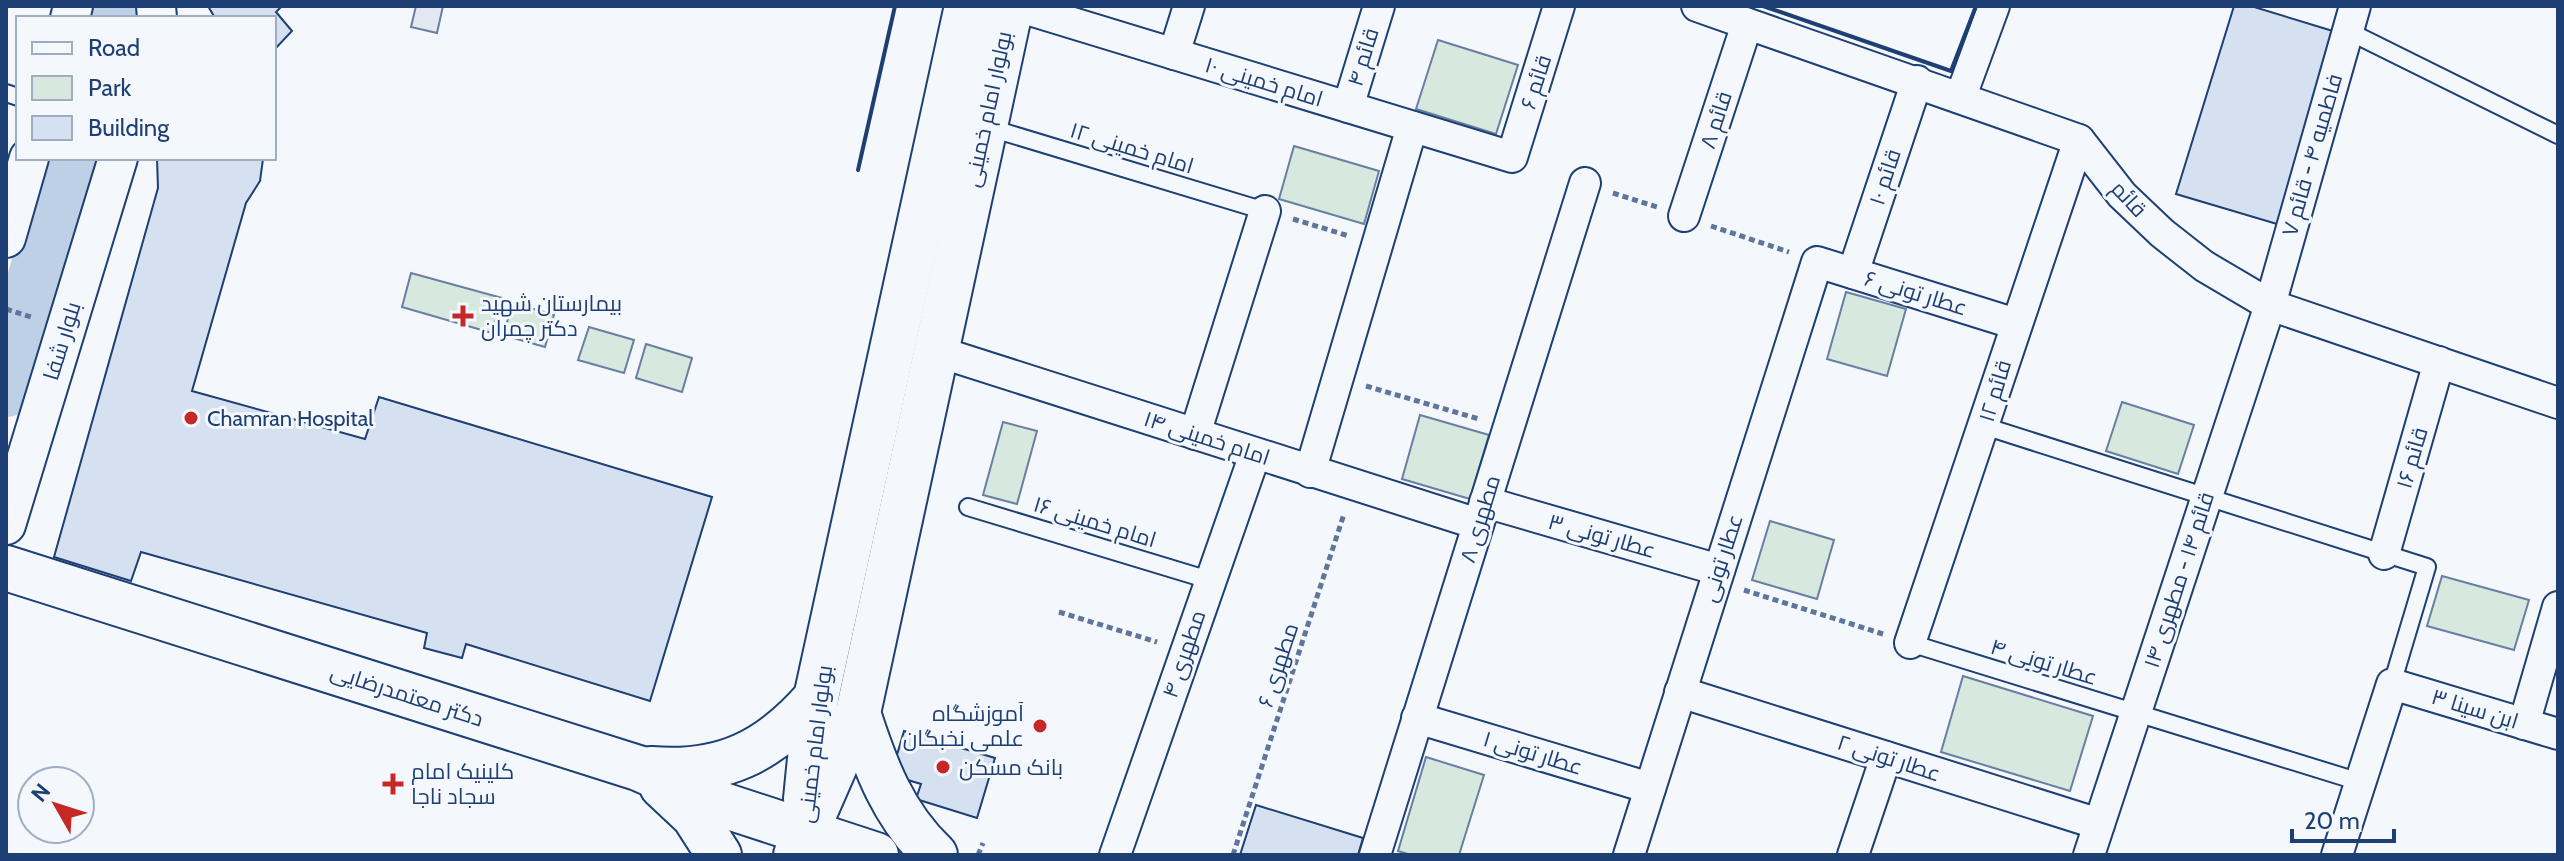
<svg xmlns="http://www.w3.org/2000/svg" width="2564" height="861" viewBox="0 0 2564 861" font-family="Cabin,Cairo,sans-serif">
	<style>
		.green { fill: #d7e8df; stroke: #687fa3; stroke-width: 2 }
		.parking { fill: #e3e8f0; stroke: #687fa3; stroke-width: 2 }
		.lines { fill: none; stroke-linecap: round; stroke-linejoin: round }
		.river { stroke: #bed0e5; stroke-width: 62 }
		.building { fill: #d5e0f0; stroke: #1d3f73; stroke-width: 2 }
		.service-casing { stroke: #1d3f73; stroke-width: 20 }
		.minor-casing { stroke: #1d3f73; stroke-width: 34 }
		.tertiary-casing { stroke: #1d3f73; stroke-width: 42 }
		.secondary-casing { stroke: #1d3f73; stroke-width: 48 }
		.primary-casing { stroke: #1d3f73; stroke-width: 48 }
		.path { stroke: #5e769c; stroke-width: 5; stroke-dasharray: 6 4; stroke-linecap: butt }
		.service { stroke: #f4f7fb; stroke-width: 16 }
		.minor { stroke: #f4f7fb; stroke-width: 30 }
		.tertiary { stroke: #f4f7fb; stroke-width: 38 }
		.secondary { stroke: #f4f7fb; stroke-width: 44 }
		.primary { stroke: #f4f7fb; stroke-width: 44 }
		.wall { stroke: #1d3f73; stroke-width: 4 }
		.poi-dot { fill: #c62828; stroke: #f4f7fb; stroke-width: 3 }
		.labels { text-anchor: middle; dominant-baseline: central; stroke-width: 6; stroke-linejoin: round; paint-order: stroke }
		.street-label { font-size: 22px; fill: #1d3f73; stroke: #f4f7fb }
		.poi-label { font-size: 22px; fill: #1d3f73; stroke: #f4f7fb; text-anchor: start }
	</style>
	<rect width="100%" height="100%" fill="#f4f7fb"/>
	<g class="green">
		<polygon points="1438,40 1518,65 1496,134 1416,109"/>
		<polygon points="1294,146 1379,171 1364,224 1279,199"/>
		<polygon points="411,273 502,298 492,333 402,307"/>
		<polygon points="1846,292 1906,309 1887,376 1827,359"/>
		<polygon points="513,303 554,315 545,347 503,335"/>
		<polygon points="589,327 634,340 624,373 578,360"/>
		<polygon points="646,344 692,358 682,392 636,378"/>
		<polygon points="2122,402 2194,425 2178,474 2106,451"/>
		<polygon points="1420,415 1489,435 1470,499 1402,479"/>
		<polygon points="1003,422 1037,431 1017,504 983,495"/>
		<polygon points="1770,521 1834,540 1817,599 1752,580"/>
		<polygon points="2442,576 2529,600 2514,650 2427,626"/>
		<polygon points="1963,676 2093,716 2070,791 1941,752"/>
		<polygon points="1426,757 1484,775 1459,855 1411,855 1398,851"/>
	</g>
	<polygon class="parking" points="416,6 443,6 437,33 411,27"/>
	<g class="lines">
		<g class="river">
			<polyline points="113,18 116,6"/>
			<polyline points="6,386 75,158"/>
		</g>
	</g>
	<g class="building">
		<polygon points="208,6 282,6 276,12 292,31 274,50 274,18 215,18"/>
		<polygon points="2234,6 2251,6 2336,32 2277,224 2176,194"/>
		<polygon points="157,158 263,159 260,181 246,203 192,391 365,439 379,397 712,497 650,701 466,644 462,658 424,648 427,633 141,552 131,581 54,557 158,188"/>
		<polygon points="904,731 995,758 977,818 916,799 921,784 891,775"/>
		<polygon points="1256,805 1363,838 1358,855 1240,855"/>
	</g>
	<g class="lines">
		<defs>
			<g id="service">
				<polyline points="2348,31 2558,135"/>
				<polyline points="6,93 18,97"/>
				<polyline points="987,127 1265,211"/>
				<polyline points="1984,426 2427,567 2392,684"/>
				<polyline points="968,507 1209,580"/>
				<polyline points="1910,643 2360,782"/>
			</g>
			<g id="minor">
				<polyline points="1017,6 1512,157 1559,6"/>
				<polyline points="1697,6 2079,140 2122,195 2162,233 2204,266 2270,305 2558,403"/>
				<polyline points="1174,54 1189,6"/>
				<polyline points="1961,96 1994,6"/>
				<polyline points="1348,107 1379,6"/>
				<polyline points="1684,216 1747,24"/>
				<polyline points="1853,273 1917,81"/>
				<polyline points="936,351 1478,524"/>
				<polyline points="1195,434 1265,211"/>
				<polyline points="1310,472 1412,127"/>
				<polyline points="1485,502 1719,570"/>
				<polyline points="2384,554 2439,362"/>
				<polyline points="1910,643 2079,140"/>
				<polyline points="1680,692 2099,824"/>
				<polyline points="1417,718 1650,788"/>
				<polyline points="2524,724 2558,607"/>
				<polyline points="1115,855 1255,454"/>
				<polyline points="1375,855 1585,183"/>
				<polyline points="1629,855 1817,262 2016,324"/>
				<polyline points="1853,855 1886,757"/>
				<polyline points="2089,855 2270,305 2355,6"/>
				<polyline points="2337,855 2392,684 2558,734"/>
			</g>
			<g id="tertiary">
				<polyline points="156,6 157,18"/>
				<polyline points="70,18 73,6"/>
				<polyline points="6,238 29,158"/>
				<polyline points="6,525 118,158"/>
			</g>
			<g id="secondary">
				<polyline points="6,568 638,768 723,805 876,855"/>
				<path d="M858,713C875,766 893,815 935,855"/>
				<path d="M651,769C723,775 770,751 816,698"/>
				<polyline points="662,786 694,816 719,855"/>
			</g>
			<g id="primary">
				<polyline points="806,799 816,698 967,6"/>
				<polyline points="796,855 858,713 1011,6"/>
			</g>
		</defs>
		<use href="#service" class="service-casing"/>
		<use href="#minor" class="minor-casing"/>
		<use href="#tertiary" class="tertiary-casing"/>
		<use href="#secondary" class="secondary-casing"/>
		<use href="#primary" class="primary-casing"/>
		<g class="path">
			<polyline points="1613,193 1657,207"/>
			<polyline points="1293,219 1349,236"/>
			<polyline points="1711,226 1789,252"/>
			<polyline points="6,309 34,318"/>
			<polyline points="1366,386 1479,419"/>
			<polyline points="1744,590 1883,634"/>
			<polyline points="1059,612 1157,642"/>
			<polyline points="978,855 983,843"/>
			<polyline points="1233,855 1344,514"/>
		</g>
		<use href="#service" class="service"/>
		<use href="#minor" class="minor"/>
		<use href="#tertiary" class="tertiary"/>
		<use href="#secondary" class="secondary"/>
		<use href="#primary" class="primary"/>
		<g class="wall">
			<polyline points="1763,6 1951,71 1976,6"/>
			<polyline points="858,170 895,6"/>
		</g>
	</g>
	<g class="poi-dot">
		<path d="M459 304h8v8h8v8h-8v8h-8v-8h-8v-8h8z"/>
		<circle cx="191" cy="418" r="8"/>
		<circle cx="1040" cy="726" r="8"/>
		<circle cx="943" cy="767" r="8"/>
		<path d="M389 772h8v8h8v8h-8v8h-8v-8h-8v-8h8z"/>
	</g>
	<g class="labels">
		<g class="street-label">
			<text transform="translate(1363 57) rotate(-73)">قائم ۴</text>
			<text transform="translate(1264 82) rotate(17)">امام خمینی ۱۰</text>
			<text transform="translate(1536 82) rotate(-72)">قائم ۶</text>
			<text transform="translate(988 109) rotate(-78)">بولوار امام خمینی</text>
			<text transform="translate(1716 120) rotate(-72)">قائم ۸</text>
			<text transform="translate(1132 148) rotate(17)">امام خمینی ۱۲</text>
			<text transform="translate(2312 155) rotate(-74)">فاطمیه ۴ - قائم ۷</text>
			<text transform="translate(1885 177) rotate(-72)">قائم ۱۰</text>
			<text transform="translate(2129 199) rotate(47)">قائم</text>
			<text transform="translate(1916 293) rotate(17)">عطار تونی ۶</text>
			<text transform="translate(62 341) rotate(-73)">بلوار شفا</text>
			<text transform="translate(1995 391) rotate(-73)">قائم ۱۲</text>
			<text transform="translate(1207 438) rotate(18)">امام خمینی ۱۴</text>
			<text transform="translate(2412 458) rotate(-74)">قائم ۱۶</text>
			<text transform="translate(1480 519) rotate(-73)">مطهری ۸</text>
			<text transform="translate(1095 522) rotate(17)">امام خمینی ۱۶</text>
			<text transform="translate(1602 536) rotate(16)">عطار تونی ۳</text>
			<text transform="translate(1722 558) rotate(-72)">عطار تونی</text>
			<text transform="translate(2179 580) rotate(-72)">قائم ۱۴ - مطهری ۱۴</text>
			<text transform="translate(1184 654) rotate(-71)">مطهری ۴</text>
			<text transform="translate(2044 662) rotate(17)">عطار تونی ۴</text>
			<text transform="translate(1278 665) rotate(-72)">مطهری ۶</text>
			<text transform="translate(407 695) rotate(18)">دکتر معتمد‌رضایی</text>
			<text transform="translate(2475 709) rotate(17)">ابن سینا ۳</text>
			<text transform="translate(815 744) rotate(-83)">بولوار امام خمینی</text>
			<text transform="translate(1533 753) rotate(17)">عطار تونی ۱</text>
			<text transform="translate(1889 758) rotate(18)">عطار تونی ۲</text>
		</g>
		<g class="poi-label">
			<text x="481" y="303">بیمارستان شهید<tspan x="481" dy="25">دکتر چمران</tspan></text>
			<text x="207" y="418">Chamran Hospital</text>
			<text x="1024" y="713" text-anchor="end">آموزشگاه<tspan x="1024" dy="25">علمی نخبگان</tspan></text>
			<text x="959" y="767">بانک مسکن</text>
			<text x="411" y="771">کلینیک امام<tspan x="411" dy="25">سجاد ناجا</tspan></text>
		</g>
	</g>
	<rect width="2564" height="861" fill="none" stroke="#1d3f73" stroke-width="16"/>
	<rect x="16" y="16" width="260" height="144" fill="#f4f7fb" stroke="#9eadc5" stroke-width="2"/>
	<rect x="32" y="42" width="40" height="12" fill="#f4f7fb" stroke="#9eadc5" stroke-width="2"/>
	<text x="88" y="56" font-size="24" fill="#1d3f73">Road</text>
	<rect x="32" y="76" width="40" height="24" fill="#d7e8df" stroke="#9eadc5" stroke-width="2"/>
	<text x="88" y="96" font-size="24" fill="#1d3f73">Park</text>
	<rect x="32" y="116" width="40" height="24" fill="#d5e0f0" stroke="#9eadc5" stroke-width="2"/>
	<text x="88" y="136" font-size="24" fill="#1d3f73">Building</text>
	<g transform="translate(56 805) rotate(309)"><circle r="38" fill="#f4f7fb" stroke="#9eadc5" stroke-width="2"/>
	<path d="M0-6L14 30L0 20L-14 30Z" fill="#c62828"/>
	<text y="-12" font-size="22" font-weight="bold" text-anchor="middle" fill="#1d3f73">N</text>
	</g>
	<path d="M2292 829v12h102v-12" fill="none" stroke="#1d3f73" stroke-width="4"/>
	<text x="2304" y="829" font-size="24" fill="#1d3f73" stroke="#f4f7fb" stroke-width="6" paint-order="stroke">20 m</text>
</svg>
